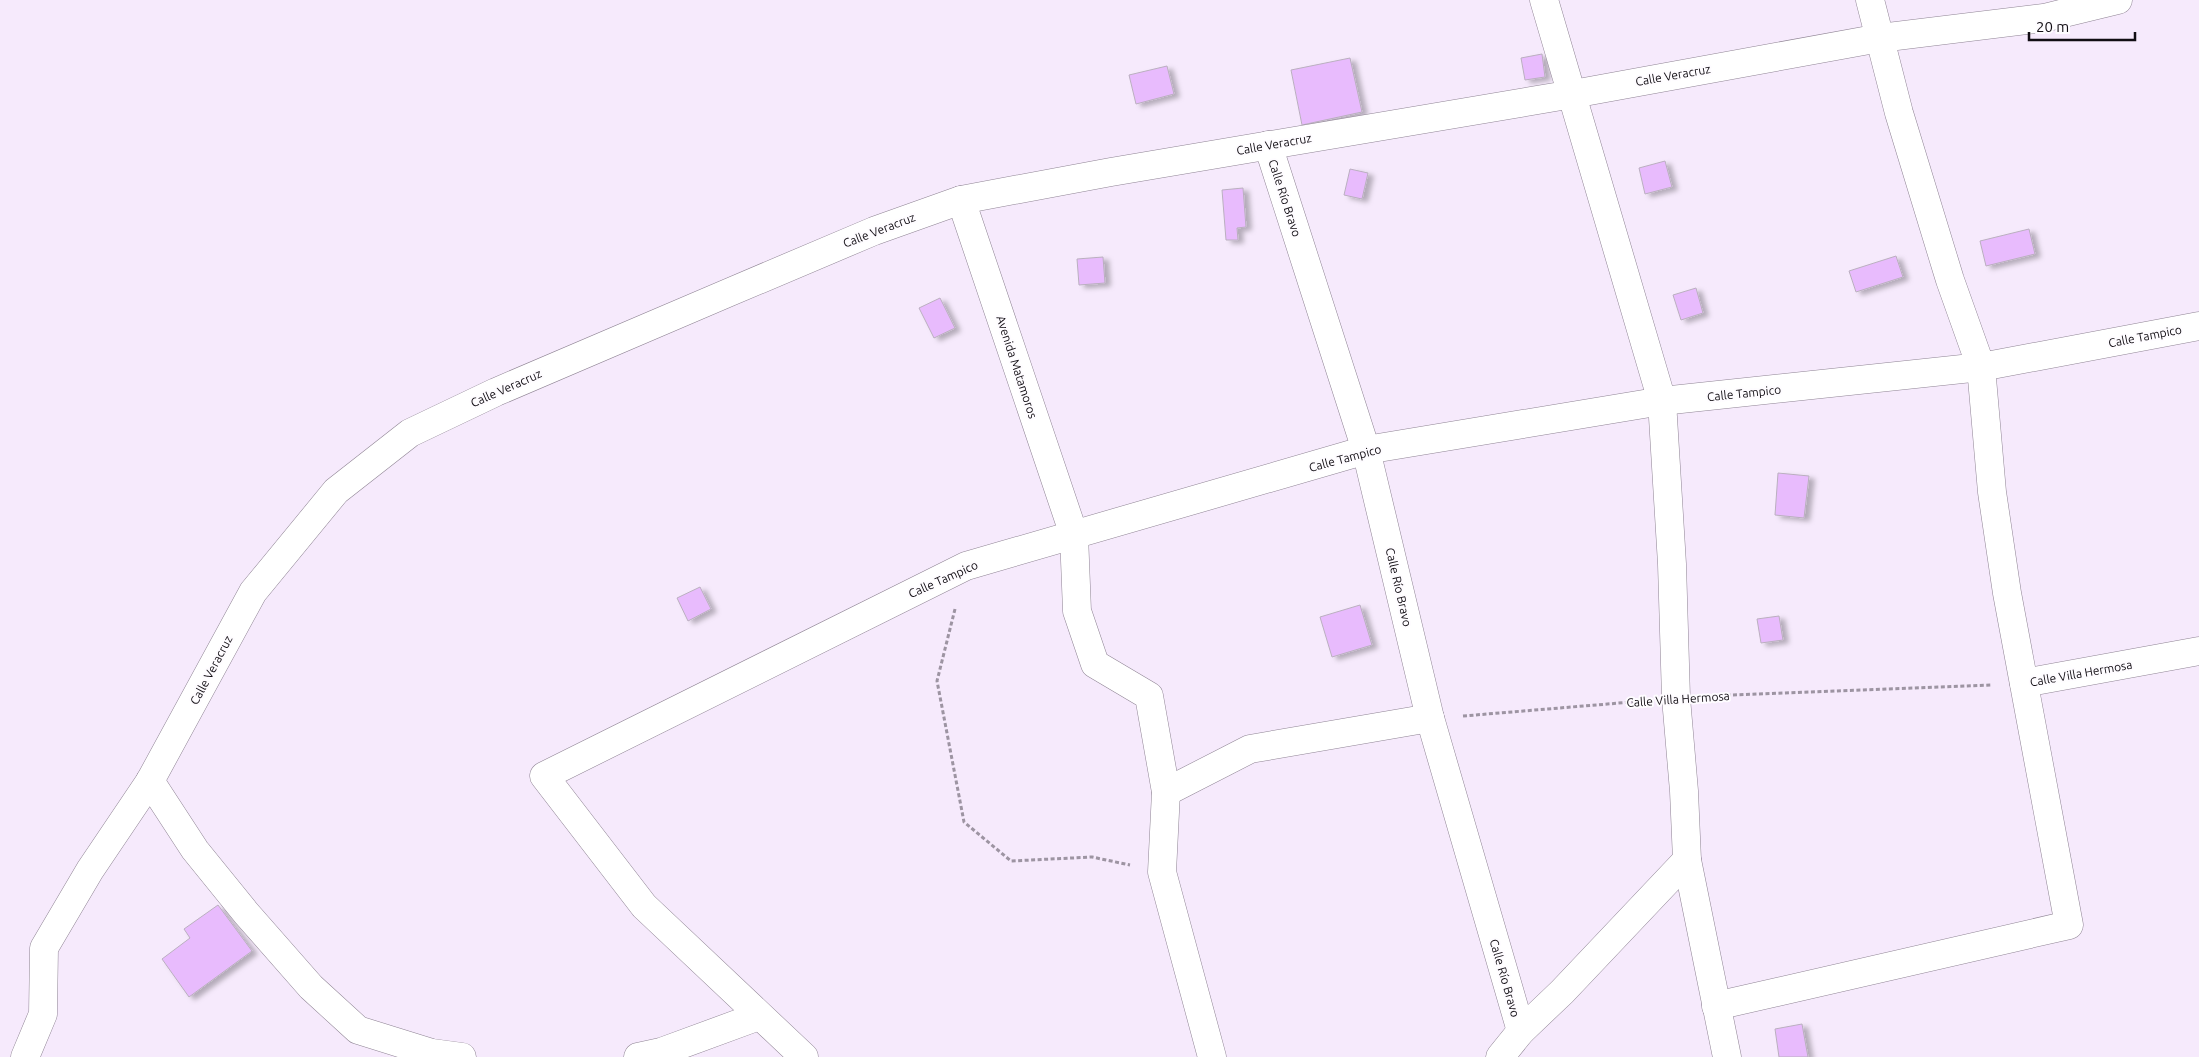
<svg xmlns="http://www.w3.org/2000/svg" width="2199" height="1057" viewBox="0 0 2199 1057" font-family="Ubuntu,sans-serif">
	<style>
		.building { fill: #e8bbfd; stroke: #baafbf; filter: url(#shadow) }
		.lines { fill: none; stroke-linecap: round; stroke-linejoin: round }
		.minor-casing { stroke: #8f8494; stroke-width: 29 }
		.path { stroke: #9d94a2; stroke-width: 3; stroke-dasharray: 4 2.5; stroke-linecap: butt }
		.minor { stroke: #fff; stroke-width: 28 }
		.labels { text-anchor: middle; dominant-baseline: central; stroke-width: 4; stroke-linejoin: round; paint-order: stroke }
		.street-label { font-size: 12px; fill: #110d13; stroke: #fefcff }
	</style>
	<defs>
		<filter id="shadow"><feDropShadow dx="5.5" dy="3" stdDeviation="2.5" flood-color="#0004"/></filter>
	</defs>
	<rect width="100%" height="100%" fill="#f6eafc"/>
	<g class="building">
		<polygon points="1542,54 1545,77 1525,80 1521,58"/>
		<polygon points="1350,58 1362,112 1302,125 1291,70"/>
		<polygon points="1167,66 1174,94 1136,104 1129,75"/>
		<polygon points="1665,161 1672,187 1645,194 1639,168"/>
		<polygon points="1350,169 1368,173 1362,199 1344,195"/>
		<polygon points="1243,188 1246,227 1237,228 1238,240 1226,240 1222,190"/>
		<polygon points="2029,229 2035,254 1986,266 1980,241"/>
		<polygon points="1896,256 1903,277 1856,292 1849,271"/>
		<polygon points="1103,257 1105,283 1079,285 1077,259"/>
		<polygon points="1696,288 1703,313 1681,320 1673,295"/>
		<polygon points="940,298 955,328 934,338 919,308"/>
		<polygon points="1778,473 1809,476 1804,518 1775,515"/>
		<polygon points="700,587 711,609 688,621 677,598"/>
		<polygon points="1360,605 1372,645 1332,657 1320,617"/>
		<polygon points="1779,616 1783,640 1761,643 1757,619"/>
		<polygon points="218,905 252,951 189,997 162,959 190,938 184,929"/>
		<polygon points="1802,1024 1808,1057 1779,1057 1775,1029"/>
	</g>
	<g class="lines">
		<defs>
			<g id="minor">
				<polyline points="1268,145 1366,450 1430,718 1521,1031"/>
				<polyline points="961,200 1074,535 1077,611 1095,664 1149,696 1166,792 1162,872 1212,1057"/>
				<polyline points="2024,683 2199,651"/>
				<polyline points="150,781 195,850 246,913 311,987 358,1030 432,1053 462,1057"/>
				<polyline points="1166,792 1250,749 1430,718"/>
				<polyline points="1687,860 1727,1057"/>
				<polyline points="1716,1006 2069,925 2007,593 1992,492 1981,367 1950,280 1899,113 1870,0"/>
				<polyline points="25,1057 43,1014 44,948 90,870 150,781 253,592 336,491 410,433 496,392 730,292 874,231 961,200 1111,172 1573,94 1880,38 2044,18 2118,0"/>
				<polyline points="638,1057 661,1052 759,1016"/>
				<polyline points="804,1057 644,906 544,776 966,566 1366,450 1662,401 1981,367 2199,326"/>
				<polyline points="1500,1057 1521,1031 1562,992 1687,860 1684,791 1676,698 1672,564 1662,401 1544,0"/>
			</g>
		</defs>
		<use href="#minor" class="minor-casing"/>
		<g class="path">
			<polyline points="955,609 937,681 964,822 1011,861 1092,857 1130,865"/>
			<polyline points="1707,696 1991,685"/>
			<polyline points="1463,716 1644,701"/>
		</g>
		<use href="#minor" class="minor"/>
	</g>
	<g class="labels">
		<g class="street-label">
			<text transform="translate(1673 75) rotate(-10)">Calle Veracruz</text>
			<text transform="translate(1274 144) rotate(-10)">Calle Veracruz</text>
			<text transform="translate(1285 198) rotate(72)">Calle Río Bravo</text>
			<text transform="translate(879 230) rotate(-21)">Calle Veracruz</text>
			<text transform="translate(2145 336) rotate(-11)">Calle Tampico</text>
			<text transform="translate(1017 367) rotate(72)">Avenida Matamoros</text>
			<text transform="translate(506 388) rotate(-24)">Calle Veracruz</text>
			<text transform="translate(1744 393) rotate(-6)">Calle Tampico</text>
			<text transform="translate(1345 458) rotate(-15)">Calle Tampico</text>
			<text transform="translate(943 579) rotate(-24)">Calle Tampico</text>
			<text transform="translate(1399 587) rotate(77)">Calle Río Bravo</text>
			<text transform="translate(211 670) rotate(-62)">Calle Veracruz</text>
			<text transform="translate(2081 673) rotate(-10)">Calle Villa Hermosa</text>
			<text transform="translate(1678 699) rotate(-4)">Calle Villa Hermosa</text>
			<text transform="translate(1505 978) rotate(74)">Calle Río Bravo</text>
		</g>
	</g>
	<path d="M2029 32v8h106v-8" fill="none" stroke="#110d13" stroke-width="2.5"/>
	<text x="2036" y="32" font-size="15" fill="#110d13" stroke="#fefcff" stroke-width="4" paint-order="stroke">20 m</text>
</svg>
